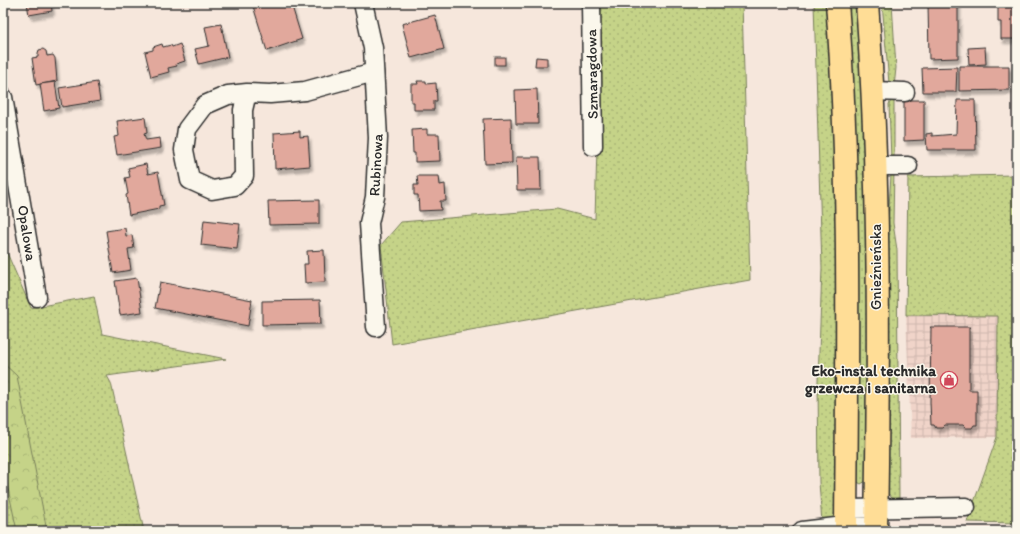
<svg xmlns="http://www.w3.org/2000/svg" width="1020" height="534" viewBox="0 0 1020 534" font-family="Itim,sans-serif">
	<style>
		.industrial { fill: url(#industrial-grid) }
		.grass { fill: url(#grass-dots); stroke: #787f5a }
		.forest { fill: url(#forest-crowns); stroke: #787f5a }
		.building { fill: #e1a89c; stroke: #2b2b2b; filter: url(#shadow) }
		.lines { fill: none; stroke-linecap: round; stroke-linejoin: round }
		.minor-casing { stroke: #2b2b2b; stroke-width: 21 }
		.major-casing { stroke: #2b2b2b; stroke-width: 25 }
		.minor { stroke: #fbf7ec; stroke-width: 18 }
		.major { stroke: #ffdd96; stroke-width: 22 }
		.labels { text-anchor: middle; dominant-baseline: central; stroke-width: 3; stroke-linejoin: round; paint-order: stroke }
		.street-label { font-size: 15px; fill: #2b2b2b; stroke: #fbf7ec }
		.poi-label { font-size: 15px; font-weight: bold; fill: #2b2b2b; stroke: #fbf7ec; text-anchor: end }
	</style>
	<defs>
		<pattern id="industrial-grid" width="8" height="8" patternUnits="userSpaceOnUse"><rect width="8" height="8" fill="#f0d4c9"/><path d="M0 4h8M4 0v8" fill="none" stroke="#ceb6ad"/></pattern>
		<pattern id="grass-dots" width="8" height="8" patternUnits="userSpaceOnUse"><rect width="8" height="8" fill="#c5d388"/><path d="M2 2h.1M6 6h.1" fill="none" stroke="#a9b576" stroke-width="1.8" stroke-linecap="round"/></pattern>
		<pattern id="forest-crowns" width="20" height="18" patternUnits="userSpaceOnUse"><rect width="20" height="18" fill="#c5d388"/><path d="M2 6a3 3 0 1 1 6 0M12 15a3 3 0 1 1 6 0" fill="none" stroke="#a9b576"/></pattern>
		<filter id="shadow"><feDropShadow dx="2.5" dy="4.5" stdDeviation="1" flood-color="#0004"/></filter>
	</defs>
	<rect width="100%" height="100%" fill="#f6e7dc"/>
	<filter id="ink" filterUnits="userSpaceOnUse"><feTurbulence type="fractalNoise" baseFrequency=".025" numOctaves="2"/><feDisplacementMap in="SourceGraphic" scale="8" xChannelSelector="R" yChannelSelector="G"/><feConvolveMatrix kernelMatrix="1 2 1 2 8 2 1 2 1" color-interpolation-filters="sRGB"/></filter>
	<g filter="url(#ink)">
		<polygon class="industrial" points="906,315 998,316 997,437 911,438"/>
		<g class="grass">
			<polygon points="601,3 742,3 750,280 392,344 381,245 401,222 557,209 595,219"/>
			<path d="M814,3H826C840,173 837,343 837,513L833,519L822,523L819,482L818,381L822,268Z"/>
			<path d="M844,3H856C869,160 867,317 867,475L866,481L861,484L856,481Z"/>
			<polygon points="882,3 892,3 896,68 894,87 889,83"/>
			<polygon points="894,97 894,161 891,160 889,104"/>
			<polygon points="894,170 893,223 897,250 899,500 892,498 886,491 886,257 891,175"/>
			<polygon points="1017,175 1017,523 967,522 997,437 998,316 906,315 908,177"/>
			<polygon points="7,253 31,308 94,296 102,334 226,359 107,376 111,383 144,531 3,531 3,259"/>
		</g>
		<polygon class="forest" points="3,363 17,376 47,531 17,531 3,465"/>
		<g class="building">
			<polygon points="27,3 51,3 52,11 29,15"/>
			<polygon points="259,3 291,3 302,39 267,51 253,6 259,4"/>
			<polygon points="928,3 958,3 958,58 929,59"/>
			<polygon points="998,3 1017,3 1017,39 1001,39 1001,22 998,22"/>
			<polygon points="435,15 444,49 411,58 402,24"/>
			<polygon points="221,24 228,57 199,64 195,49 209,46 205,27"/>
			<polygon points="162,44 163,47 171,45 172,47 180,44 185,61 176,64 177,66 168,68 169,72 151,77 145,52 153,50 153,47"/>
			<polygon points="985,47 986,64 969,65 968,48"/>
			<polygon points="43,49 46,51 47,56 53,55 55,58 57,81 36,85 32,58 38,57 38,53 39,50"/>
			<rect x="495" y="57" width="10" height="8"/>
			<polygon points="536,57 547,58 547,66 535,66"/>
			<polygon points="959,66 1009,66 1009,90 959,91"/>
			<polygon points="957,67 956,92 923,92 922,68"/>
			<polygon points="417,81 426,81 426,84 436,83 437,101 434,101 434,110 414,110 414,102 411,102 411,84 418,84"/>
			<polygon points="55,82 59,108 44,111 40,84"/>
			<polygon points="97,82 100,101 62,107 59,88"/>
			<polygon points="537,89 538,124 516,124 515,90"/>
			<polygon points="904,100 924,100 924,140 904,141"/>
			<polygon points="957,100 975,100 976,150 927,150 926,134 932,133 932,136 956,134"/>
			<polygon points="145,117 147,133 144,134 146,140 160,138 161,148 117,155 114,137 119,136 117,121"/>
			<polygon points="511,118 512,163 485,164 483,119"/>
			<polygon points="427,129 427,134 439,134 440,161 415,162 415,153 413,153 412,130"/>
			<polygon points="300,131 300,137 308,136 310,166 275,169 274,133"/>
			<polygon points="516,157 540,157 541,190 517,190"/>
			<polygon points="146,164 148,174 158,172 164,205 159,206 159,209 129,215 126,195 128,194 125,178 130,177 128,168"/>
			<polygon points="417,176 439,176 440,185 445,184 446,201 440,201 441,210 419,211 418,195 414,195 414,185 418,185"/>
			<polygon points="319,200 319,224 269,225 268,201"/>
			<polygon points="204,220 240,224 237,249 201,245"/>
			<polygon points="125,228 126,236 132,235 134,248 128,249 131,270 113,273 106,231"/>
			<polygon points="324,250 325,282 305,283 304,264 308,264 307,251"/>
			<polygon points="137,278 142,312 120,315 115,281"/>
			<polygon points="160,282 252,300 248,326 155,308"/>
			<polygon points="320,300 321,324 262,325 262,301"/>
			<polygon points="930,327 970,327 969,328 969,390 977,390 977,425 974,425 972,428 966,428 963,425 945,425 942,428 936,428 934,425 931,425 930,402 931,328"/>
		</g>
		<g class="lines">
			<defs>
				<g id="minor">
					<polyline points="363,3 373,48 378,138 375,197 369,223 376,327"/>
					<polyline points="591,3 593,146"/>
					<polyline points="872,91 905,92"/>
					<polyline points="247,93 243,110 244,176 235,186 212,190 190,180 184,150 187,129 205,105 228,95 247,93 270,94 305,91 374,72"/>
					<polyline points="3,97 37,297"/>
					<polyline points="875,166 908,166"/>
					<polyline points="846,509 966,507"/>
					<polyline points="802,531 836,527 876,527"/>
				</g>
				<g id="major">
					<path d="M837,3C851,179 847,355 846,531"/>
					<path d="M867,3C880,178 879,355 876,531"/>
				</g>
			</defs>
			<use href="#minor" class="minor-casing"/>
			<use href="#major" class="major-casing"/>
			<use href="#minor" class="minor"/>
			<use href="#major" class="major"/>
		</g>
	</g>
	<defs>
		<symbol id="shop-ring" viewBox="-11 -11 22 22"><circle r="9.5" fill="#fbf7ec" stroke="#d1495b" stroke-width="1.5"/><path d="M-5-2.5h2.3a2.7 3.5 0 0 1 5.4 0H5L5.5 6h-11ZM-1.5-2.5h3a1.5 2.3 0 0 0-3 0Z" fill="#d1495b"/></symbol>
	</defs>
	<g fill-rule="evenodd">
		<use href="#shop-ring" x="939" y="370" width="20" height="20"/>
	</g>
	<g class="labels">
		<g class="street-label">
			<text transform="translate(592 74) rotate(-91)">Szmaragdowa</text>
			<text transform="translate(376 165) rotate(-87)">Rubinowa</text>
			<text transform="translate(27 233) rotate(81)">Opalowa</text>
			<text transform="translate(876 267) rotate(-90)">Gnieźnieńska</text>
		</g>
		<g class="poi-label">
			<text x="936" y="371">Eko-instal technika<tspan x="936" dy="17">grzewcza i sanitarna</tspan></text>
		</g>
	</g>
	<rect width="1020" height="534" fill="none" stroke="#fbf7ec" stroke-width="16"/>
	<rect x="8" y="8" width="1004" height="518" fill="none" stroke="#2b2b2b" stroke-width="1.5" filter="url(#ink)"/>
</svg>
